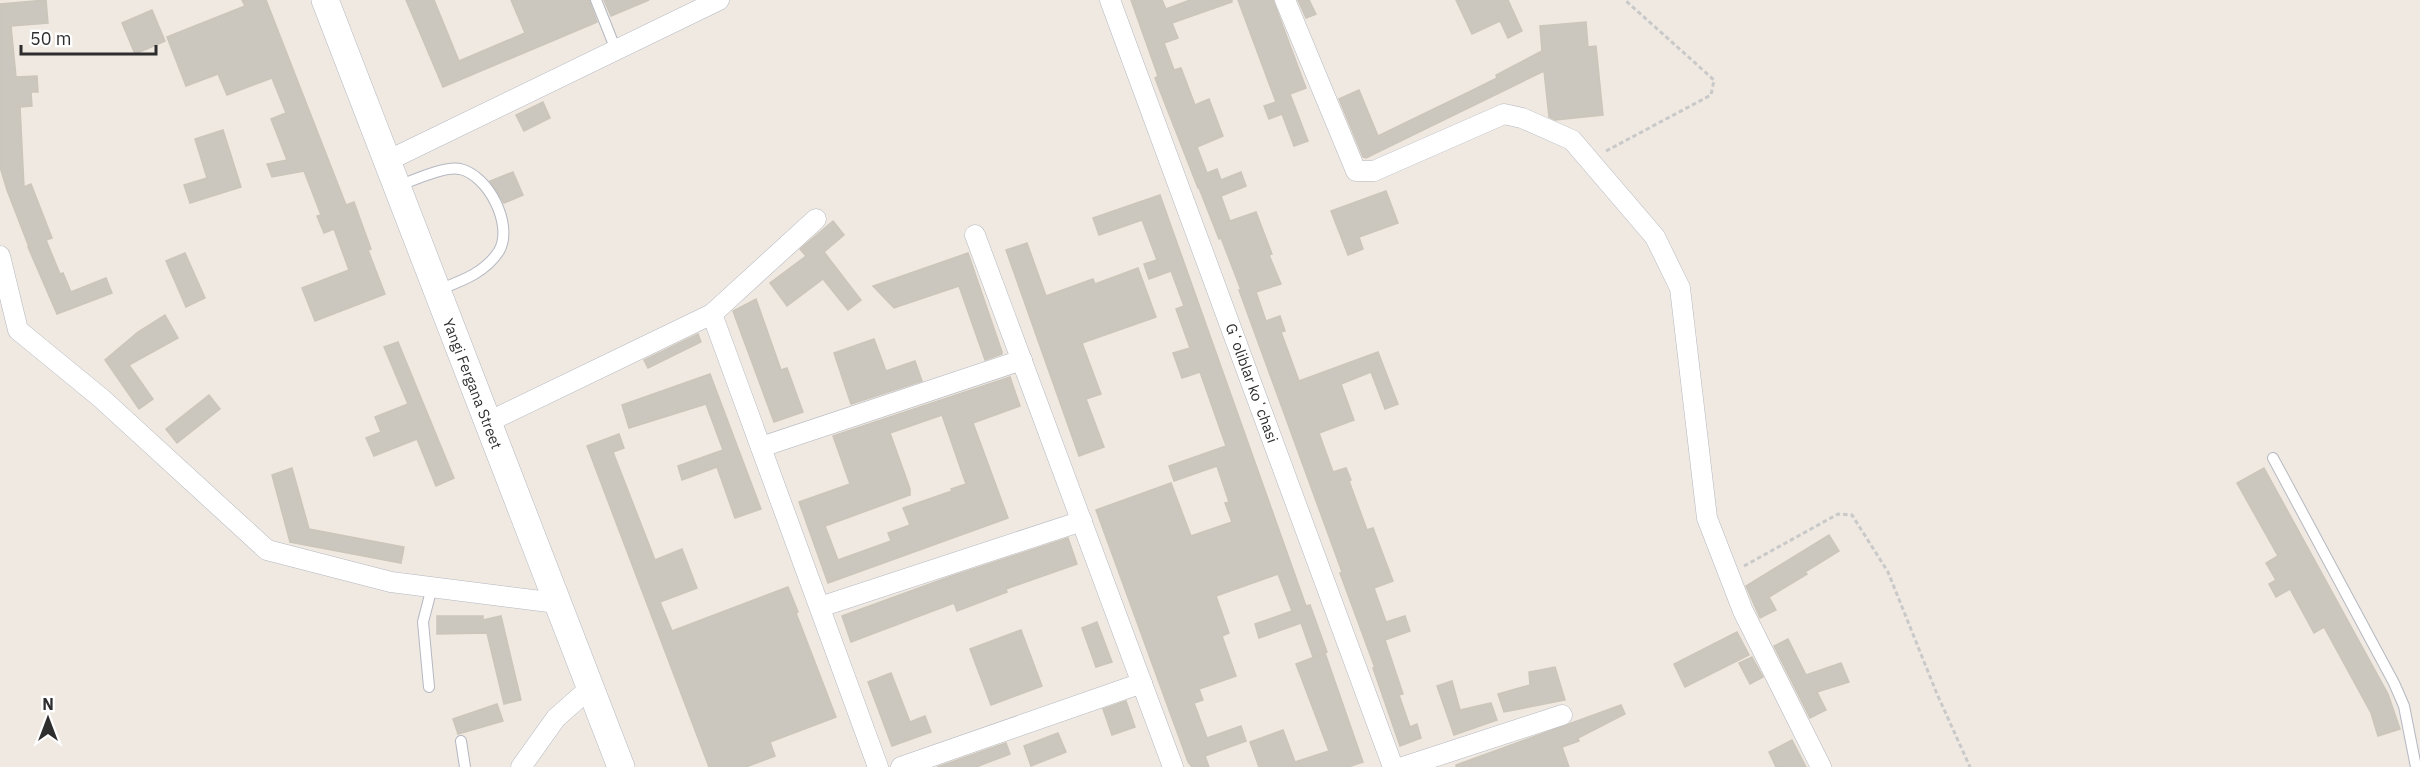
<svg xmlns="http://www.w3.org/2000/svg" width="2420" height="767" viewBox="0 0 2420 767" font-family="'IBM Plex Sans',sans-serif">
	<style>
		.building { fill: #cbc7bf; stroke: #cbc5ba; stroke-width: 1.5; fill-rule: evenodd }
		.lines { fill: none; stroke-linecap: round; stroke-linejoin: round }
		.service-casing { stroke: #b4b7c1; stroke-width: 12 }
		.minor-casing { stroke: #b4b7c1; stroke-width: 21 }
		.secondary-casing { stroke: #b4b7c1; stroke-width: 28 }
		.path { stroke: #c9c9c9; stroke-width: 3; stroke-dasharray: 4.5 3; stroke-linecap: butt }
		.service { stroke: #fff; stroke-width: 10 }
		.minor { stroke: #fff; stroke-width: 20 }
		.secondary { stroke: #fff; stroke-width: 27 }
		.labels { text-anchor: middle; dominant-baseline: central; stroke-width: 5; stroke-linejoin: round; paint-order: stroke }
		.street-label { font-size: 15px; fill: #2e2e2e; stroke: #fff }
	</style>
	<rect width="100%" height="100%" fill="#efe9e1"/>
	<g class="building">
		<polygon points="46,0 48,23 11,26 16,77 37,76 38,92 31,92 32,106 20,107 24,187 31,184 52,238 46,240 60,274 63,273 71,292 106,278 112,293 57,314 28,247 29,247 7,190 0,167 0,4"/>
		<polygon points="242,0 266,0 346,205 354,202 371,249 368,250 385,294 315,321 302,288 349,270 334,229 324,233 317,216 321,215 304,171 272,177 267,164 287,160 271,119 286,113 272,78 227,95 218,74 186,86 167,37 245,6"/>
		<polygon points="406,0 434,0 459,61 525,33 511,0 589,0 597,22 443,87"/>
		<polygon points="604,0 649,0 611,16"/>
		<polygon points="1131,0 1162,0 1166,9 1190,0 1232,0 1232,2 1172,23 1178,38 1164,43 1174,70 1181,68 1195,105 1209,99 1223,136 1197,147 1207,173 1217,169 1221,180 1241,172 1246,186 1221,196 1230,221 1256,212 1272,254 1269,255 1281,284 1256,292 1266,321 1280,316 1285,331 1281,332 1299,381 1378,352 1398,404 1385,409 1371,372 1341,384 1354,420 1319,433 1333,472 1346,468 1351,480 1349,481 1367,530 1373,528 1393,581 1374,588 1386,622 1405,616 1410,631 1385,640 1403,694 1399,695 1410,727 1417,724 1421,738 1400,746 1373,668 1375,668 1340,573 1342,572 1239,290 1241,290 1221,238 1219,239 1199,188 1198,188 1155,78 1158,76"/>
		<polygon points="1238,0 1273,0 1306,88 1290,94 1308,141 1294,146 1282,114 1269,119 1264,106 1276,102"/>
		<polygon points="1298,0 1309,0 1316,14 1306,18"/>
		<polygon points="1456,0 1508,0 1522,31 1508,38 1500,21 1472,34"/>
		<polygon points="152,10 165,41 135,54 122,23"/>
		<polygon points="1586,22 1588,47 1596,46 1603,115 1555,120 1549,117 1544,71 1366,158 1363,157 1339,99 1359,90 1378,136 1473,90 1497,78 1496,75 1542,51 1540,26"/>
		<polygon points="543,102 550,118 524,131 516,115"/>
		<polygon points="223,130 241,187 190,203 184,185 207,178 195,139"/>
		<polygon points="513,172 523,195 504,203 490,181"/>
		<polygon points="1386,191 1398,223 1359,237 1363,249 1348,255 1331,211"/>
		<polygon points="1160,195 1306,606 1310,605 1327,652 1313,657 1301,623 1259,638 1255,624 1292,611 1278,574 1216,596 1229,633 1222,636 1236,676 1199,689 1203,700 1194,703 1207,738 1241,726 1246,741 1205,756 1209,767 1192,767 1188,762 1096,510 1171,483 1191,536 1232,522 1225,503 1229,502 1217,466 1174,481 1169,466 1226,446 1200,372 1182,378 1173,353 1190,348 1176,309 1184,306 1171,271 1149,279 1144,264 1157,260 1142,220 1099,235 1093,218"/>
		<polygon points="833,221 844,235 824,252 861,300 848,310 823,279 787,306 770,283 806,256 800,249"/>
		<polygon points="1027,243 1046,296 1093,279 1095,284 1138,268 1156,317 1082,343 1101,394 1086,399 1104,447 1079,456 1006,250"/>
		<polygon points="185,253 205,298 186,307 166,261"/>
		<polygon points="968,253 1002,352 1002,354 985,360 959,286 894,308 873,286"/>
		<polygon points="756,299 781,370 787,368 803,412 774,422 733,311"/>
		<polygon points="165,315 178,338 129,365 153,399 139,409 105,360 138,332"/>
		<polygon points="698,334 701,342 648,368 644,360"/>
		<polygon points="874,339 886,371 915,361 922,381 851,404 834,353"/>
		<polygon points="398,342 454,478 436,486 417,439 374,456 366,438 381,432 375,417 408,404 384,347"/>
		<polygon points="710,374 761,509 735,518 717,467 682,480 678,466 723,450 706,404 629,428 622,405"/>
		<path d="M1010,377L1020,406L973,423L1008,518L828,583L799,502L850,484L833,436ZM942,415L966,484L951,489L952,491L903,508L910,525L888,533L891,541L838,560L825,526L910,495V489L890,433Z"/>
		<polygon points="209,395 220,409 177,443 166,429"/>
		<polygon points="619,434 624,448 613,452 655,560 682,549 697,588 660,602 672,631 788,587 798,612 796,613 836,717 770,742 775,756 746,767 709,767 587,446"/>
		<polygon points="292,468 309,529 404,547 401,563 290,542 272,475"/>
		<polygon points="2264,468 2388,694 2400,729 2378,736 2371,713 2324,627 2314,633 2290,589 2276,597 2269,584 2276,580 2266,563 2278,556 2237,483"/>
		<polygon points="1829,535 1839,551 1805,572 1807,574 1769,597 1776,610 1760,618 1746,586"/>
		<polygon points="1068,538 1077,564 1006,589 1007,592 957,611 954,603 851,642 842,616 949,577"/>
		<polygon points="437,616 483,616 483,620 501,616 521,700 504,704 487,633 437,634"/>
		<polygon points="1097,622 1112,662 1096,667 1082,628"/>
		<polygon points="1021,630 1042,686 991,705 970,649"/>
		<polygon points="1737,632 1749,655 1685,687 1674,664"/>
		<polygon points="1788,639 1806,675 1841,663 1849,682 1817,692 1826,710 1810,718 1774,646"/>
		<polygon points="1325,653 1363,762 1348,767 1259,767 1250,742 1283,730 1295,762 1329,751 1296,664"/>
		<polygon points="1752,657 1763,677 1750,684 1739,663"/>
		<polygon points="1555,667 1565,700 1504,712 1498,694 1530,685 1529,672"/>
		<polygon points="891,673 910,722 925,716 931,732 892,746 868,682"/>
		<polygon points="1452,681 1460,710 1491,703 1497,720 1454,735 1437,686"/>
		<polygon points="1126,701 1135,727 1112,735 1103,709"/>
		<polygon points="497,704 503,721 458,734 453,719"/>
		<polygon points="1621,705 1625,714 1578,738 1579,741 1562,747 1569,767 1456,767 1456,765"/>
		<polygon points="1058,733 1066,752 1031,766 1024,746"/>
		<polygon points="1792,740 1806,767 1776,767 1769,752"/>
		<polygon points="1006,743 1010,754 976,767 937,767"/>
	</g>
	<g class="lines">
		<defs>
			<g id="service">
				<polyline points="596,0 616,50"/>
				<path d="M398,186C414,180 444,166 460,169C488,175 514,225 499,251C485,273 461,281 438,290"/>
				<polyline points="2273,458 2394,683 2404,706 2416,767"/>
				<polyline points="429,687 423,622 432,587"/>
				<polyline points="461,741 465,767"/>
			</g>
			<g id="minor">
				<polyline points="1110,0 1393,767"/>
				<polyline points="1285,0 1356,171 1374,171 1504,114 1522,118 1572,140 1655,237 1680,288 1707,518 1743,611 1821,767"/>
				<polyline points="387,161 719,0"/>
				<polyline points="816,219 712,314 878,767"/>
				<polyline points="975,235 1173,767"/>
				<polyline points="0,256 18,330 101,398 267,550 391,582 557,603"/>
				<polyline points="488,422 712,314"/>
				<polyline points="761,447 1022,360"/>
				<polyline points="820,607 1082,521"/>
				<polyline points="521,767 556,718 590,688"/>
				<polyline points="901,767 1142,683"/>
				<polyline points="1403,767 1562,715"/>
			</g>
			<g id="secondary">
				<path id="s1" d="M325,0L621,767"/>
			</g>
		</defs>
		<use href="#service" class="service-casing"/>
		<use href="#minor" class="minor-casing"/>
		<use href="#secondary" class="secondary-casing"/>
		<g class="path">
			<polyline points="1606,151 1711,95 1714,80 1625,0"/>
			<polyline points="1744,566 1838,514 1852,515 1888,572 1937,694 1970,767"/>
		</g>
		<use href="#service" class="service"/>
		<use href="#minor" class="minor"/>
		<use href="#secondary" class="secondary"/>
	</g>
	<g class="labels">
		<g class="street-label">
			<text stroke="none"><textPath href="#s1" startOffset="411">Yangi Fergana Street</textPath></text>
			<text transform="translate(1252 383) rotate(70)">Gʻoliblar koʻchasi</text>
		</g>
	</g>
	<g transform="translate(48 719)" stroke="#ffffff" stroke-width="4.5" paint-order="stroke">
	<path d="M0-4.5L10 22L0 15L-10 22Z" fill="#2e2e2e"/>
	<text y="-9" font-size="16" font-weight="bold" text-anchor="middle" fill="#2e2e2e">N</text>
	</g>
	<path d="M21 45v9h135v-9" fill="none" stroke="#2e2e2e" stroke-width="3"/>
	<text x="30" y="45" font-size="18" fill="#2e2e2e" stroke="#ffffff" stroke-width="4.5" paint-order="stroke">50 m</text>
</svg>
